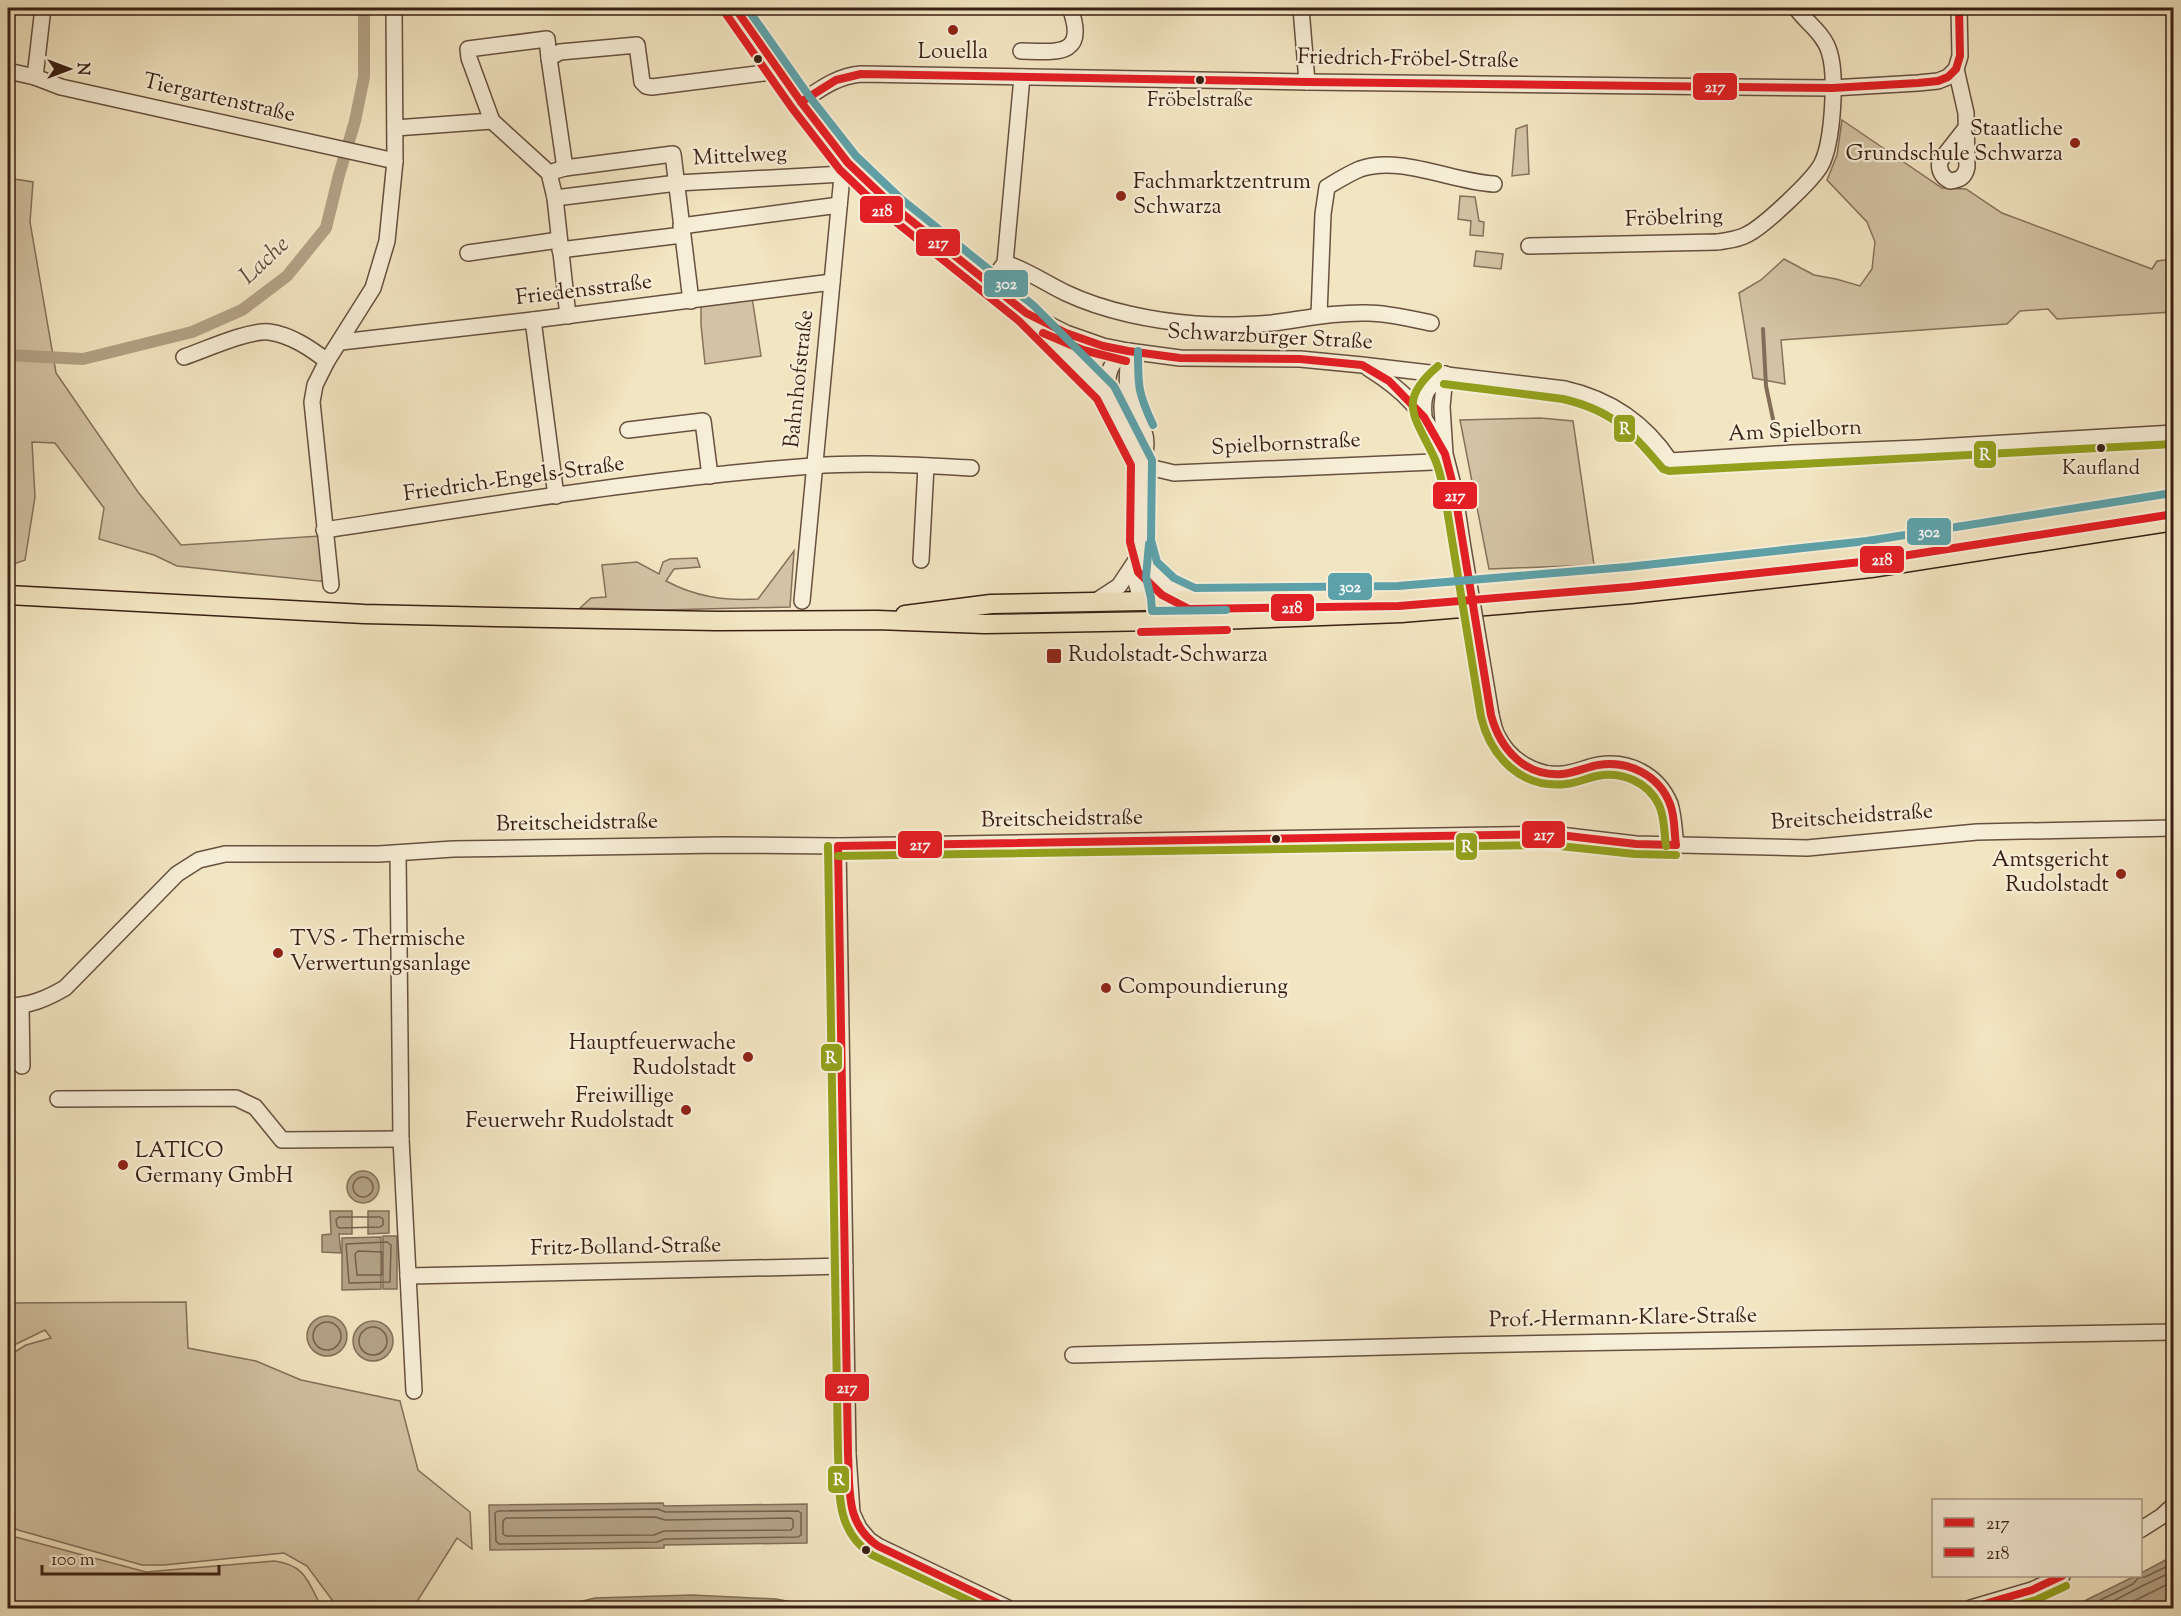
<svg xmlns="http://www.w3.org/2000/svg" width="2181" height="1616" viewBox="0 0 2181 1616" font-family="'Sorts Mill Goudy',serif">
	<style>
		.green { fill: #d3c3a4; stroke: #86715c; stroke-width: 1.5 }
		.water { fill: #b3a286; stroke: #826e58; stroke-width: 1.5 }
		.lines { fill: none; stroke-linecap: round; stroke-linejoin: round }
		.shore { stroke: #76604d; stroke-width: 1.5 }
		.stream { stroke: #826e58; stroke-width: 4 }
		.canal { stroke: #b3a286; stroke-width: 12 }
		.minor-casing { stroke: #67503f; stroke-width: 18 }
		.major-casing { stroke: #391f14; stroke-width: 21 }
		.minor { stroke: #f7eed7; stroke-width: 15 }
		.major { stroke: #f2e5c1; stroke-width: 18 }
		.minor-bridge-casing { stroke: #67503f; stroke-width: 18; stroke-linecap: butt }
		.minor-bridge { stroke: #f7eed7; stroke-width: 15 }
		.bus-1-casing { stroke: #f7eed7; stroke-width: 12 }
		.bus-2-casing { stroke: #f7eed7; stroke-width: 12 }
		.bus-3-casing { stroke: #f7eed7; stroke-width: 12 }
		.bus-4-casing { stroke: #f7eed7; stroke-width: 12 }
		.bus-1 { stroke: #e31e24; stroke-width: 8 }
		.bus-2 { stroke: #e31e24; stroke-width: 8 }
		.bus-3 { stroke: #92a01c; stroke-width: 8 }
		.bus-4 { stroke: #5da2aa; stroke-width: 8 }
		.poi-dot { fill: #8f2418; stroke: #f7eed7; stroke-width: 2 }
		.bus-dot { fill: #391f14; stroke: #f7eed7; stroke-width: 2 }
		.labels { text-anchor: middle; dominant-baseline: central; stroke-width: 4.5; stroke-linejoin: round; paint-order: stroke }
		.bus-label { font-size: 20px; fill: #391f14; stroke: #f7eed7 }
		.poi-label { font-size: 22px; fill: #391f14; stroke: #f7eed7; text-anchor: start }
		.street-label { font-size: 22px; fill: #391f14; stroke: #f7eed7 }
		.water-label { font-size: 24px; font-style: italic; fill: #644d3c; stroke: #f7eed7 }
		.line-badge { stroke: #f7eed7; stroke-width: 2 }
		.badge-label { font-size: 16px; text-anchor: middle; font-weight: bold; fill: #fff }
	</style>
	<rect width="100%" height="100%" fill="#f2e5c1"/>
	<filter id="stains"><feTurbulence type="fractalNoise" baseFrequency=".00333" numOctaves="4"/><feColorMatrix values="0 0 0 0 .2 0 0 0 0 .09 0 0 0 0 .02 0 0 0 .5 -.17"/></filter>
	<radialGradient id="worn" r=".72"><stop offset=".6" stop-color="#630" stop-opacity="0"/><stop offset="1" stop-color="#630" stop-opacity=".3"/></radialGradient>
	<g class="green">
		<polygon points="1842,120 1942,188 1966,189 2002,213 2152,269 2157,261 2173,259 2173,312 2057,319 2048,309 2020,311 2007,324 1781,340 1785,384 1753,378 1739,293 1761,280 1784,259 1814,275 1836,279 1860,286 1872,269 1875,242 1867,222 1827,180 1837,155"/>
		<polygon points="1527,125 1529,174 1512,176 1516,129"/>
		<polygon points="8,178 33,182 30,222 56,373 138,492 181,545 320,536 328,582 177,566 154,555 99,539 104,508 55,443 32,442 35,497 25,560 8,566"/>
		<polygon points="1460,196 1475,197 1479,221 1484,222 1483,236 1470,235 1471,221 1458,219"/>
		<polygon points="1476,251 1503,254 1501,269 1474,266"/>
		<polygon points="752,297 761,356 705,364 701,325 701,306"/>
		<polygon points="1540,418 1573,421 1594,565 1489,569 1460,420"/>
		<path d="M794,551L790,607L661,610L580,608L591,598L606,597L602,565L637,562L659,574L663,562L670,559L697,558L700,567L674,569L666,581C696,597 725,601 758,599Z"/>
		<polygon points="186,1302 188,1348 256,1361 301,1380 400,1401 418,1470 470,1512 472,1549 457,1538 413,1608 370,1608 373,1600 368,1608 338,1608 307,1566 284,1553 164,1565 142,1565 18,1530 8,1525 8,1356 26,1345 51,1338 45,1330 8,1348 8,1303"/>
		<path d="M8,1535L146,1572L274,1561C306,1565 308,1582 322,1608H8Z"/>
	</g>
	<g class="water">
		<circle cx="363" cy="1187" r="16"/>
		<polygon points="330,1211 352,1211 352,1234 339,1234 341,1253 322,1252 322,1235 331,1234"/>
		<polygon points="368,1211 389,1211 389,1233 368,1234"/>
		<rect x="383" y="1236" width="14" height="53"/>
		<polygon points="381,1237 381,1289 342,1290 342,1238"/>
		<circle cx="327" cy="1336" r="20"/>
		<circle cx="373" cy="1341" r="20"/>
		<polygon points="663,1503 664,1506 807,1504 807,1543 664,1545 664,1548 490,1550 489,1505"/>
		<polygon points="2173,1556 2173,1608 2070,1608 2135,1576 2140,1576 2141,1573"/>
		<polygon points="692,1595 776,1599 824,1608 554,1608 595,1598"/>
	</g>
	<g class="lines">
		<g class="shore">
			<circle cx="363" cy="1187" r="10"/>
			<polygon points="339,1217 380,1217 383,1219 383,1225 380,1227 339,1228 337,1226 336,1220"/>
			<polygon points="387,1242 391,1245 390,1282 349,1283 346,1244"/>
			<polygon points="358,1251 382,1252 382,1275 357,1275 355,1254"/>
			<circle cx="327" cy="1336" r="14"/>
			<circle cx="373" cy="1341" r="14"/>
			<polygon points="658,1509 665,1512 798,1511 801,1513 801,1535 798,1537 665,1539 657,1542 499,1544 496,1541 495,1513 498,1511"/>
			<polygon points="655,1517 665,1520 791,1518 793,1520 793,1527 791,1530 664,1531 654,1535 506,1536 503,1534 503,1521 506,1518"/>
			<path d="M578,1608C601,1603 624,1603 648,1602C695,1601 745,1599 792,1608"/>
			<polyline points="2084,1608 2133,1584 2138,1578 2145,1577 2174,1563"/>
			<polyline points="2100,1608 2142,1586 2174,1571"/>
			<polyline points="2120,1608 2174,1581"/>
		</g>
		<polyline class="stream" points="1763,329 1766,386 1777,438"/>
		<polyline class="canal" points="8,355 83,359 192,332 242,310 287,276 326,228 339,175 355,121 364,77 364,8"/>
		<defs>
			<g id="minor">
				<polyline points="735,8 801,102 848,163 893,206 1026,313 1106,393 1142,463 1140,541 1148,568 1149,578 1141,600"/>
				<polyline points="1301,8 1307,82"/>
				<path d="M1021,51C1057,52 1088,57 1070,8"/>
				<path d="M1956,69L1966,113L1967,167C1965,177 1960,180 1950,181C1942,177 1938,170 1940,161L1965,129"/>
				<polyline points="8,71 35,77 61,87 395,161"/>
				<polyline points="35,77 43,8"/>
				<path d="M801,102C820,89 837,76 861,74L1307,82L1832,88L1918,83L1938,81L1948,77L1956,69L1960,56L1959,8"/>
				<polyline points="492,121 469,58 468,49 547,39 549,58"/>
				<polyline points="395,128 492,121 549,173 555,198 568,316"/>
				<polyline points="565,168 549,58 560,52 637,45 642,82 646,86 652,87 780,71"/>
				<polyline points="555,171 565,168 673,154 691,301"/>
				<polyline points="555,198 677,183 843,174"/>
				<polyline points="681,226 839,205"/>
				<path d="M1529,246L1717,242C1728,240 1738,240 1748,234C1765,225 1812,181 1821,165C1833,143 1837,74 1829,51C1824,34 1806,22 1796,8"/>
				<polyline points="560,250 682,235"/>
				<polyline points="468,253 559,240"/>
				<path d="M1005,263C1027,270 1045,283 1066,293C1104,311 1153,321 1195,324C1220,326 1247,325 1272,323C1304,319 1335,312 1368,313C1388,313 1411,319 1431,323"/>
				<polyline points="990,283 1005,263 1022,77"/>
				<path d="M1026,313L1066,333L1103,346L1128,351L1180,358L1300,359L1362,365L1565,389C1609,399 1645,423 1670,461L1792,453L1919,448L2174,433"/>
				<path d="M1319,315L1323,214L1327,187C1337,181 1348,174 1360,169C1401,155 1452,182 1494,184"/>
				<polyline points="533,320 556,496"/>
				<polyline points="341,342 533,320 832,282"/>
				<path d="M1128,351C1129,364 1126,378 1128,390C1132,421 1155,428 1142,463"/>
				<path d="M184,357C205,350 248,330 269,332C291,335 310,348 327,361"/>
				<path d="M1368,368C1407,392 1421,410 1443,450"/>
				<polyline points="1445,374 1442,407 1445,454 1454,489 1463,548"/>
				<path d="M1106,393C1108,372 1109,362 1128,351"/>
				<path d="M1424,417C1422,393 1426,388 1445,374"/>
				<polyline points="628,430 703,421 710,476"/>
				<polyline points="1142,472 1153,468 1174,473 1433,462"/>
				<path d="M324,530C486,506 648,478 812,466C864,462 919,465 971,468"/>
				<polyline points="1139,542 1135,578 1141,600"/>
				<polyline points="921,560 926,466"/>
				<polyline points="1148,568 1168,587 1193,599"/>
				<polyline points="331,585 312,402 315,385 327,361 373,288 387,241 395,161 394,8"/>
				<polyline points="802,601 842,176 848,163"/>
				<polyline points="1096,601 1119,586 1135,562"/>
				<path d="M1491,715C1493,722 1494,731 1498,737C1509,760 1537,777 1563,774C1575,773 1587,767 1599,765C1629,760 1658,775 1670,804C1674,816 1674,832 1676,845"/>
				<polyline points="838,846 848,1454 852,1513 859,1528 869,1540 878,1546 1008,1608"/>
				<polyline points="398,853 401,1139 414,1391"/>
				<path d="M8,1006C29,1006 46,999 65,988L177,874L199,860L225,854H379L453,849L722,845L838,846L1551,834L1636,844L1807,848L1977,832L2174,828"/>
				<polyline points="21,1006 22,1066"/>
				<polyline points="58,1099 236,1098 255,1107 282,1140 401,1139"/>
				<polyline points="408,1276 845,1266"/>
				<polyline points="1073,1355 1461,1345 2174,1332"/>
				<polyline points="2140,1530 2162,1516 2174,1505"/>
				<polyline points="1971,1608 2032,1590 2062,1576"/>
			</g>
			<g id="major">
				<polyline points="8,595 364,614 495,617 716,621 877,620 984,624 1217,620 1401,613 1631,594 1871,568 2174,521"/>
				<polyline points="905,615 991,604 1399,596 1451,593 1868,551 2018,529 2174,503"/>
			</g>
		</defs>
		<use href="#minor" class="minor-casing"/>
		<use href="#major" class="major-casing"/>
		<use href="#minor" class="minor"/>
		<use href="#major" class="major"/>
		<defs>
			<polyline id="minor-bridge" points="1463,548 1491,715"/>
		</defs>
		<use href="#minor-bridge" class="minor-bridge-casing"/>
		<use href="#minor-bridge" class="minor-bridge"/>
		<defs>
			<g id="bus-1">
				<path d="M735,8L801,102L848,163L893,206L1026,313L1066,333L1103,346L1128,351L1180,358L1300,359L1362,365L1389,381L1424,417L1445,454L1454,489L1491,715C1500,749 1525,777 1562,774C1575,773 1586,767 1598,765C1628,760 1659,775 1670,804C1675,816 1674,832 1676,845L1636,844L1551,834L838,846L848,1454C850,1489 845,1524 878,1546L1008,1608"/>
				<polyline points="801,102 836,80 861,74 1307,82 1832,88 1918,83 1938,81 1948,77 1956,69 1960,56 1959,8"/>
				<polyline points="1971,1608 2032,1590 2062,1576"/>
			</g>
			<g id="bus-2">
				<polyline points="726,14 792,108 840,170 886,214 1019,321 1097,399 1131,465 1130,542 1138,572 1162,595 1189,609 1399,606 1629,587 1870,561 2174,514"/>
				<polyline points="1043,333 1083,350 1126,361"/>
				<polyline points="1141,632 1227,630"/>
			</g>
			<g id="bus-3">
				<path d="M1438,366C1397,401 1414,415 1433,455C1439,466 1441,479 1444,491L1481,717C1491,757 1521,789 1566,784C1577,783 1587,778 1597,776C1622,771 1648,782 1659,805C1665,818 1664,833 1666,846"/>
				<path d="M1444,384L1563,399C1614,411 1630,431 1663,469L1669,471L2174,444"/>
				<path d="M828,846L838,1454C840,1494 835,1530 872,1555L985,1608"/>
				<polyline points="838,856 1550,845 1635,854 1676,855"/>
				<polyline points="2006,1608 2036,1600 2066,1586"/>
			</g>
			<g id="bus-4">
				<polyline points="747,8 809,96 856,156 900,198 1033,305 1114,386 1152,460 1151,540 1157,562 1174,578 1195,588 1398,586 1627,567 1867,541 2172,493"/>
				<path d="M1138,351C1138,387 1138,393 1153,425"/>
				<polyline points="1149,544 1146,577 1151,598 1152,611 1226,610"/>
			</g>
		</defs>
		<use href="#bus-1" class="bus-1-casing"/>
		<use href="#bus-2" class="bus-2-casing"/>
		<use href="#bus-3" class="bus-3-casing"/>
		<use href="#bus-4" class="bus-4-casing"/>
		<use href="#bus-1" class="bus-1"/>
		<use href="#bus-2" class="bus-2"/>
		<use href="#bus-3" class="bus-3"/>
		<use href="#bus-4" class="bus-4"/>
	</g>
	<g class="poi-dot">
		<circle cx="953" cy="30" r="6"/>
		<circle cx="2075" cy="143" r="6"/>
		<circle cx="1121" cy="196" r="6"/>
		<rect x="1046" y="648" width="16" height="16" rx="3"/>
		<circle cx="2121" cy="874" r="6"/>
		<circle cx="278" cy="953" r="6"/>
		<circle cx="1106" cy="988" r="6"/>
		<circle cx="748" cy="1057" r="6"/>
		<circle cx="686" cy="1110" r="6"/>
		<circle cx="123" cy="1165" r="6"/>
	</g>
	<g class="bus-dot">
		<circle cx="758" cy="59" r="5"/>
		<circle cx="1200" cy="80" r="5"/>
		<circle cx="2101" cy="448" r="5"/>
		<circle cx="1276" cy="839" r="5"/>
		<circle cx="866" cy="1550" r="5"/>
	</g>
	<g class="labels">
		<g class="bus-label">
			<text x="1200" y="101">Fröbelstraße</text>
			<text x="2101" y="469">Kaufland</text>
		</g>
		<g class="poi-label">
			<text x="953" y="53" text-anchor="middle">Louella</text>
			<text x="2063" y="130" text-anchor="end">Staatliche<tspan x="2063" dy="25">Grundschule Schwarza</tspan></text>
			<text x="1133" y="183">Fachmarktzentrum<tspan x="1133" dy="25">Schwarza</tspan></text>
			<text x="1068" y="656">Rudolstadt-Schwarza</text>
			<text x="2109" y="861" text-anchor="end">Amtsgericht<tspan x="2109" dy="25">Rudolstadt</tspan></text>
			<text x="290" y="940">TVS - Thermische<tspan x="290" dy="25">Verwertungsanlage</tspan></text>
			<text x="1118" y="988">Compoundierung</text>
			<text x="736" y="1044" text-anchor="end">Hauptfeuerwache<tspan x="736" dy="25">Rudolstadt</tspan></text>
			<text x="674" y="1097" text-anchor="end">Freiwillige<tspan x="674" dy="25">Feuerwehr Rudolstadt</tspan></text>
			<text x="135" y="1152">LATICO<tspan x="135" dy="25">Germany GmbH</tspan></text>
		</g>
		<g class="street-label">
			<text transform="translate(1408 60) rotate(1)">Friedrich-Fröbel-Straße</text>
			<text transform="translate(219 99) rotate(13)">Tiergartenstraße</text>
			<text transform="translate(740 157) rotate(-3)">Mittelweg</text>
			<text transform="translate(1674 219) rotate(-2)">Fröbelring</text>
			<text transform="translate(584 291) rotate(-7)">Friedensstraße</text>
			<text transform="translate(1270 338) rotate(3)">Schwarzburger Straße</text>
			<text transform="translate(800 379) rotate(-84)">Bahnhofstraße</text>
			<text transform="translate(1795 432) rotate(-3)">Am Spielborn</text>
			<text transform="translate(1286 445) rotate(-3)">Spielbornstraße</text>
			<text transform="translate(514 480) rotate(-8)">Friedrich-Engels-Straße</text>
			<text transform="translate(1852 818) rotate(-4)">Breitscheidstraße</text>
			<text transform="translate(1062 820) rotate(-1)">Breitscheidstraße</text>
			<text transform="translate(577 824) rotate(-1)">Breitscheidstraße</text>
			<text transform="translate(626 1248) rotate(-1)">Fritz-Bolland-Straße</text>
			<text transform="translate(1623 1319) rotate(-1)">Prof.-Hermann-Klare-Straße</text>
		</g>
		<g class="water-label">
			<text transform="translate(265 261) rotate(-43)">Lache</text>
		</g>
	</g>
	<g class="line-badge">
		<rect x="1692" y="72" width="46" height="29" rx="6" fill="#e31e24"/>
		<rect x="859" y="195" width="45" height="29" rx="6" fill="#e31e24"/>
		<rect x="915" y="228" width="46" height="29" rx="6" fill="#e31e24"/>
		<rect x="983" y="269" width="46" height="29" rx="6" fill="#5da2aa"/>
		<rect x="1613" y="414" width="23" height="29" rx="6" fill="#92a01c"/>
		<rect x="1973" y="440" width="24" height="29" rx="6" fill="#92a01c"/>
		<rect x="1432" y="481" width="46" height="29" rx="6" fill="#e31e24"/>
		<rect x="1906" y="517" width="46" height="29" rx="6" fill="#5da2aa"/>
		<rect x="1859" y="545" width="46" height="29" rx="6" fill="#e31e24"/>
		<rect x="1327" y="572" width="46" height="29" rx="6" fill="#5da2aa"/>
		<rect x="1270" y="593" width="45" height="29" rx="6" fill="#e31e24"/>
		<rect x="1521" y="820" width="45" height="29" rx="6" fill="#e31e24"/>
		<rect x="897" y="830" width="46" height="29" rx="6" fill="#e31e24"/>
		<rect x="1455" y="832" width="23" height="29" rx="6" fill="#92a01c"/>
		<rect x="820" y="1043" width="23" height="29" rx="6" fill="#92a01c"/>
		<rect x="824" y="1373" width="46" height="29" rx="6" fill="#e31e24"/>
		<rect x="827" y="1465" width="23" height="29" rx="6" fill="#92a01c"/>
	</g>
	<g class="badge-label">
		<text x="1715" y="92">217</text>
		<text x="882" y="216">218</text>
		<text x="938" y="248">217</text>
		<text x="1006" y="289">302</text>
		<text x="1625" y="434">R</text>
		<text x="1985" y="460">R</text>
		<text x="1455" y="501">217</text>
		<text x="1929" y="537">302</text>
		<text x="1882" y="565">218</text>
		<text x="1350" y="592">302</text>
		<text x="1292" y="613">218</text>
		<text x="1544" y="840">217</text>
		<text x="920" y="850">217</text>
		<text x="1467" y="852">R</text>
		<text x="831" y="1063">R</text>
		<text x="847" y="1393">217</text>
		<text x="839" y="1485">R</text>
	</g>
	<rect width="2181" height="1616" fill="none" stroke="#f2e5c1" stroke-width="30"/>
	<rect x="9" y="9" width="2163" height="1598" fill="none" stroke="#391f14" stroke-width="3"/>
	<rect x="15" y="15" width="2151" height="1586" fill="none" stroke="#391f14" stroke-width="1.5"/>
	<rect x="1932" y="1499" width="210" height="78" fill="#f7eed7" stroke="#ab9b89" stroke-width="1.5"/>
	<rect x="1944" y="1518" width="30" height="9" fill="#e31e24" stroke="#ab9b89" stroke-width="1.5"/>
	<text x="1986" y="1529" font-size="18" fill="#391f14">217</text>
	<rect x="1944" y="1548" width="30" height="9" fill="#e31e24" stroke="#ab9b89" stroke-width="1.5"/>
	<text x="1986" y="1559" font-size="18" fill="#391f14">218</text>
	<g transform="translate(69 69) rotate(90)" stroke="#f7eed7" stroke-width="4.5" paint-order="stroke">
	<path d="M0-4.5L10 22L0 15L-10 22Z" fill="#391f14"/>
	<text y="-9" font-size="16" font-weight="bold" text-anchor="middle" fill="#391f14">N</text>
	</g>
	<path d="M42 1565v9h177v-9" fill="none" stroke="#391f14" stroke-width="3"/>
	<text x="51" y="1565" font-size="18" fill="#391f14" stroke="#f7eed7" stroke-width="4.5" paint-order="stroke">100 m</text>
	<rect width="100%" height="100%" filter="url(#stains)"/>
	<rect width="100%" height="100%" fill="url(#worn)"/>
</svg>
